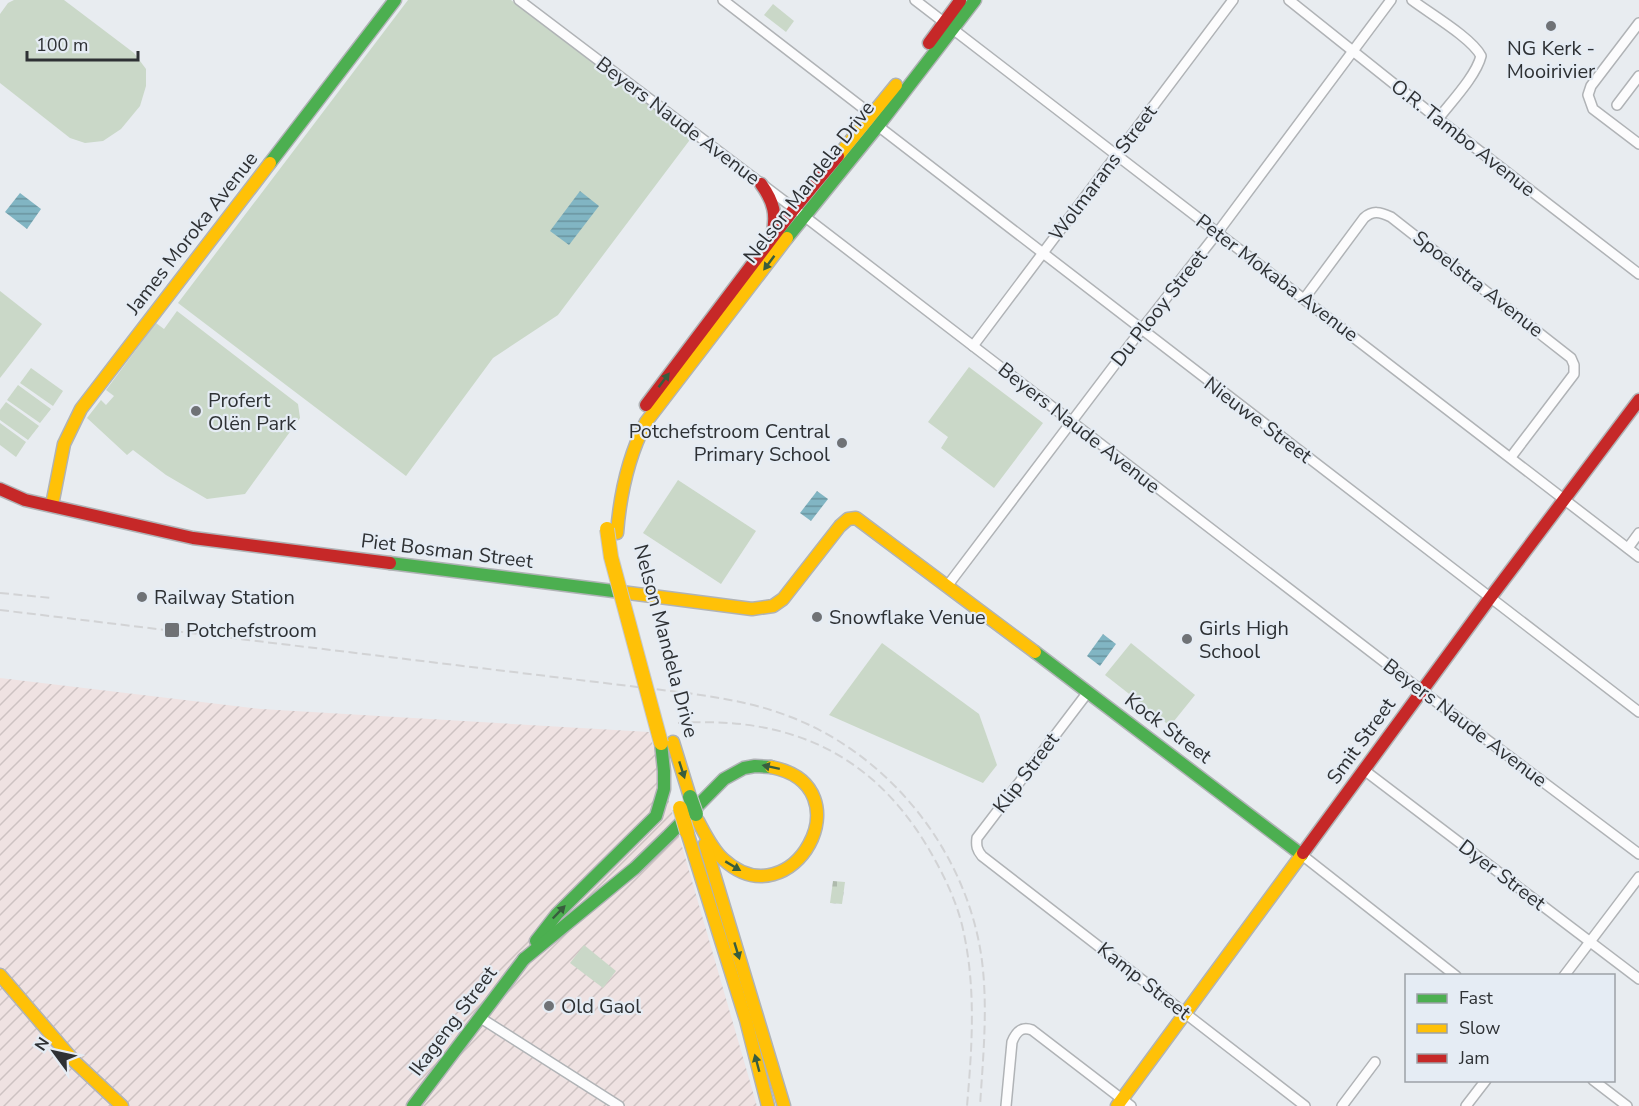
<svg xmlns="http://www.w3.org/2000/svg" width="1639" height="1106" viewBox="0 0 1639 1106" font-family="'Nunito Sans',sans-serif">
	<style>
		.industrial { fill: url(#industrial-furrows) }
		.green { fill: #cad8c8 }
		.cemetery { fill: url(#cemetery-stones) }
		.water { fill: url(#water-rules) }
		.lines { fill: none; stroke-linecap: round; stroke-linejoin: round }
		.street-casing { stroke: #b0b3b6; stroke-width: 12 }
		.fast-casing { stroke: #b0b3b6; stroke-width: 15 }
		.slow-casing { stroke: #b0b3b6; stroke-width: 15 }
		.jam-casing { stroke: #b0b3b6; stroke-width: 15 }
		.street { stroke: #fcfcfd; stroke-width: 9 }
		.fast { stroke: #4caf50; stroke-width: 12 }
		.slow { stroke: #ffc107; stroke-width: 12 }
		.jam { stroke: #c62828; stroke-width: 12 }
		.rail { stroke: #d2d3d5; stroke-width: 2; stroke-dasharray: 9 4.5; stroke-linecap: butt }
		.fast-bridge-casing { stroke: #c5c7c9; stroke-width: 16; stroke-linecap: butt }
		.slow-bridge-casing { stroke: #c5c7c9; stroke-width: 16; stroke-linecap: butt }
		.fast-bridge { stroke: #4caf50; stroke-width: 14 }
		.slow-bridge { stroke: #ffc107; stroke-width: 14 }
		.oneway { fill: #385d3e }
		.poi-dot { fill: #6f7276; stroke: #e5ecf4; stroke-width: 2 }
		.labels { text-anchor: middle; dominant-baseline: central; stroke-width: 4.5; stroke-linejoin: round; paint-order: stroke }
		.poi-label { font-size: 20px; fill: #2e3134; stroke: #e5ecf4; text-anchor: start }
		.street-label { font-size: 20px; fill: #2e3134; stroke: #e5ecf4 }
	</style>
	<defs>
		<pattern id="industrial-furrows" width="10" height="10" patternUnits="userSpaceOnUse" patternTransform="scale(1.5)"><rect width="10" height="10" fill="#efe2e2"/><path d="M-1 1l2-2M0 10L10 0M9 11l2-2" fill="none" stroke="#cdc2c2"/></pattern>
		<pattern id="cemetery-stones" width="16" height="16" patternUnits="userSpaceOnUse" patternTransform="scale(1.5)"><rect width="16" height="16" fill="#cad8c8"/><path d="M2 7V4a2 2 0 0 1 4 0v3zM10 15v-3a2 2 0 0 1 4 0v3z" fill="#aebaac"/></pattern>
		<pattern id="water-rules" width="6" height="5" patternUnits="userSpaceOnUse" patternTransform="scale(1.5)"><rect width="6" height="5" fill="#81b5c3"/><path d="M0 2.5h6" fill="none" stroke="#6a949f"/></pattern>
	</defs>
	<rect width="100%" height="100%" fill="#e8ecf0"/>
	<polygon class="industrial" points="0,678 261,709 649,732 757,1106 0,1106"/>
	<g class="green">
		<polygon points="14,0 64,0 134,53 146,69 146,86 140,106 121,129 103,141 85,143 70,138 0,83 0,14 8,3"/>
		<polygon points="408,0 511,0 692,137 558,315 493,358 406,476 178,303"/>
		<polygon points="773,4 794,21 786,32 764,15"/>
		<polygon points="0,291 42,324 0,378"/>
		<polygon points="177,311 298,404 300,418 245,494 207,499 166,475 133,450 127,455 87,418 101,400 106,405 114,396 106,390 156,323 164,329"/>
		<polygon points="969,367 1043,423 994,488 941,448 948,437 928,422"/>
		<polygon points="31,368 63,391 53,406 20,383"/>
		<polygon points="18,385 51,409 40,423 7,400"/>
		<polygon points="6,402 39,426 28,440 0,420 0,410"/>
		<polygon points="0,423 26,442 16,457 0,445"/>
		<polygon points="678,480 756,531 721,584 643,533"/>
		<polygon points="882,643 979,714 997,765 983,783 829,715"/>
		<polygon points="1131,643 1195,695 1170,726 1105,675"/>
		<polygon points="584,945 616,971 603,988 570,963"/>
	</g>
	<polygon class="cemetery" points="833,881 845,882 842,904 830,903"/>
	<g class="water">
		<polygon points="580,191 599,206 569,245 550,231"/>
		<polygon points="20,193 41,209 27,229 5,212"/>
		<polygon points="817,491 828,499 811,521 800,513"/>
		<polygon points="1103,634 1116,644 1100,666 1087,656"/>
	</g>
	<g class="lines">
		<defs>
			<g id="street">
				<polyline points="519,0 804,216 1422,691 1639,854"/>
				<polyline points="723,0 872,115"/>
				<polyline points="915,0 1639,557"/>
				<polyline points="1289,0 1438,119 1639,274"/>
				<path d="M1412,0C1429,13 1472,38 1481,56C1476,76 1451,102 1438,119"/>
				<polyline points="1639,23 1591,86 1588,95 1593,109 1639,144"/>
				<polyline points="1617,105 1639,76"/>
				<polyline points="878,126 1639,712"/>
				<path d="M1304,299L1364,218C1373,210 1380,212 1391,217L1571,358L1574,365V374L1511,457"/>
				<polyline points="973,346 1233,0"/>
				<polyline points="1628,548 1639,533"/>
				<polyline points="948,585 1141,330 1218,232 1391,0"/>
				<path d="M1088,692L977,838C976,846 977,850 982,856L1305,1106"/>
				<polyline points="1364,770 1639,979"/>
				<polyline points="1302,855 1456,976"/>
				<polyline points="1564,976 1639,877"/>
				<polyline points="479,1017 619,1106"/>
				<polyline points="1593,1080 1627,1106"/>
				<path d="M1006,1106L1012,1042C1016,1032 1021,1026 1032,1030L1131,1106"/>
				<polyline points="1342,1106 1375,1062"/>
				<polyline points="1466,1106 1486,1080"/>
			</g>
			<g id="fast">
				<polyline points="270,163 395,0"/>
				<polyline points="787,238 878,126 975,0"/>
				<polyline points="390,563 621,592"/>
				<polyline points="1035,652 1302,855"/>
				<polyline points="536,941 557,914 656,816 664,789 664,771 661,743"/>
				<polyline points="524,959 635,868 668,836 724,779 744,768 755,766 771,767"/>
				<polyline points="413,1106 524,959"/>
			</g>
			<g id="slow">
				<polyline points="838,156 896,85"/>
				<polyline points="52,505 64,444 81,409 270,163"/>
				<path d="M617,533C620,494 628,457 646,422L787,238"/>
				<polyline points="621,592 752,609 773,606 783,599 840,526 848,519 856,518 1035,652"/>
				<polyline points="673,742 690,797"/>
				<path d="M698,821C705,834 712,849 723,859C792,923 868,786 771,767"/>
				<polyline points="687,832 746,1020 768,1106"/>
				<polyline points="705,844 784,1106"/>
				<polyline points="0,975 73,1060 122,1106"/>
				<polyline points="1117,1106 1303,853"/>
			</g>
			<g id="jam">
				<polyline points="929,43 960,1"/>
				<path d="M761,184C774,202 777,215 772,236"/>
				<polyline points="646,405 794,209 838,156"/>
				<polyline points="0,489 25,500 193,538 390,563"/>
				<polyline points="1303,853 1490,598 1639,400"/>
			</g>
		</defs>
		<use href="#street" class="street-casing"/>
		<use href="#fast" class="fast-casing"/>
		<use href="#slow" class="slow-casing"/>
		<use href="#jam" class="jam-casing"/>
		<use href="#street" class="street"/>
		<use href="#fast" class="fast"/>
		<use href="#slow" class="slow"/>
		<use href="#jam" class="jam"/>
		<g class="rail">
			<polyline points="0,593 52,598"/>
			<path d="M0,610L687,693C721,698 755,703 788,716C890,754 968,853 982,961C988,1009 983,1058 980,1106"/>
			<path d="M678,723C786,716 870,751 927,846C943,873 958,903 964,934C976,991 972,1048 967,1106"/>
		</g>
		<defs>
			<polyline id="fast-bridge" points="690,797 696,814"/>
			<g id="slow-bridge">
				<polyline points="607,529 611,557 661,743"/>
				<polyline points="680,808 687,832"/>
			</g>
		</defs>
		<use href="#fast-bridge" class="fast-bridge-casing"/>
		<use href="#slow-bridge" class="slow-bridge-casing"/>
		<use href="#fast-bridge" class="fast-bridge"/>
		<use href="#slow-bridge" class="slow-bridge"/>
	</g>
	<defs><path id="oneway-solid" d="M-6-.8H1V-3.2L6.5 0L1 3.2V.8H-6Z" transform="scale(1.5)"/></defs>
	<g class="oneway">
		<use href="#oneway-solid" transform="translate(769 263) rotate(127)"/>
		<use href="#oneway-solid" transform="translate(664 380) rotate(-53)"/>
		<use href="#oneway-solid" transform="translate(771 767) rotate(-168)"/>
		<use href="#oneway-solid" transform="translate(682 770) rotate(72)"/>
		<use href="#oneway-solid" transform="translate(733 866) rotate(31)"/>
		<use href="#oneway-solid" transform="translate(559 912) rotate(-46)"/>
		<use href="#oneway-solid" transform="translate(737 951) rotate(73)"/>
		<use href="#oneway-solid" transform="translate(757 1063) rotate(-105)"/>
	</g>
	<g class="poi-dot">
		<circle cx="1551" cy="26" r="6"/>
		<circle cx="196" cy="411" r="6"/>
		<circle cx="842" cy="443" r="6"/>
		<circle cx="142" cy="597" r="6"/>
		<circle cx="817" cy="617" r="6"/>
		<rect x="164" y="622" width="16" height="16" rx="3"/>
		<circle cx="1187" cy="639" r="6"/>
		<circle cx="549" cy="1006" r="6"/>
	</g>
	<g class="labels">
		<g class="poi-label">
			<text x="1551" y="48" text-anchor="middle">NG Kerk -<tspan x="1551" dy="23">Mooirivier</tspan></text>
			<text x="208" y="400">Profert<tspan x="208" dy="23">Olën Park</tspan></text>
			<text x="830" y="431" text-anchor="end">Potchefstroom Central<tspan x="830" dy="23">Primary School</tspan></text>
			<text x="154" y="597">Railway Station</text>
			<text x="829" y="617">Snowflake Venue</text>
			<text x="1199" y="628">Girls High<tspan x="1199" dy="23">School</tspan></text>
			<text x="186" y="630">Potchefstroom</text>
			<text x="561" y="1006">Old Gaol</text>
		</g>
		<g class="street-label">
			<text transform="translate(678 121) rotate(37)">Beyers Naude Avenue</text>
			<text transform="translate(1463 138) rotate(38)">O.R. Tambo Avenue</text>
			<text transform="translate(1103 173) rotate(-53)">Wolmarans Street</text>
			<text transform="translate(809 182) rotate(-52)">Nelson Mandela Drive</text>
			<text transform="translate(192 233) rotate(-52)">James Moroka Avenue</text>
			<text transform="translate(1277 278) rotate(37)">Peter Mokaba Avenue</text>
			<text transform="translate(1478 284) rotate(38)">Spoelstra Avenue</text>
			<text transform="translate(1159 308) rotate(-52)">Du Plooy Street</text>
			<text transform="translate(1258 420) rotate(37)">Nieuwe Street</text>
			<text transform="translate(1079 428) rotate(38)">Beyers Naude Avenue</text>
			<text transform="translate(447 551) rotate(7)">Piet Bosman Street</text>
			<text transform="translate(666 641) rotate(75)">Nelson Mandela Drive</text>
			<text transform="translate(1465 723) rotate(37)">Beyers Naude Avenue</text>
			<text transform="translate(1168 728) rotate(37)">Kock Street</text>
			<text transform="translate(1361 741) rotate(-54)">Smit Street</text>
			<text transform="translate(1026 773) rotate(-53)">Klip Street</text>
			<text transform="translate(1502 875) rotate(37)">Dyer Street</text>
			<text transform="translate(1144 981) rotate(38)">Kamp Street</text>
			<text transform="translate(453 1021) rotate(-53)">Ikageng Street</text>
		</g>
	</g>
	<rect x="1405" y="974" width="210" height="108" fill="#e5ecf4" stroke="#9ca1a7" stroke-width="1.5"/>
	<rect x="1417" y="994" width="30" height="9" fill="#4caf50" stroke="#9ca1a7" stroke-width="1.5"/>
	<text x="1459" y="1004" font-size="18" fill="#2e3134">Fast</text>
	<rect x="1417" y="1024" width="30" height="9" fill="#ffc107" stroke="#9ca1a7" stroke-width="1.5"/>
	<text x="1459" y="1034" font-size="18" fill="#2e3134">Slow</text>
	<rect x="1417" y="1054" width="30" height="9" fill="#c62828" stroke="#9ca1a7" stroke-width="1.5"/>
	<text x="1459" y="1064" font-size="18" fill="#2e3134">Jam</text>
	<g transform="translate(54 1052) rotate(303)" stroke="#e5ecf4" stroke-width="4.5" paint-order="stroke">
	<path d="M0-4.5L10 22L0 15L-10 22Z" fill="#2e3134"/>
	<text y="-9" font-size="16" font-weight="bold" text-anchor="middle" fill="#2e3134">N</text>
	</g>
	<path d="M27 51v9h111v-9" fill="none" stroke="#2e3134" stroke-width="3"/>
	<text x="36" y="51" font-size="18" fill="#2e3134" stroke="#e5ecf4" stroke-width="4.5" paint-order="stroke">100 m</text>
</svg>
